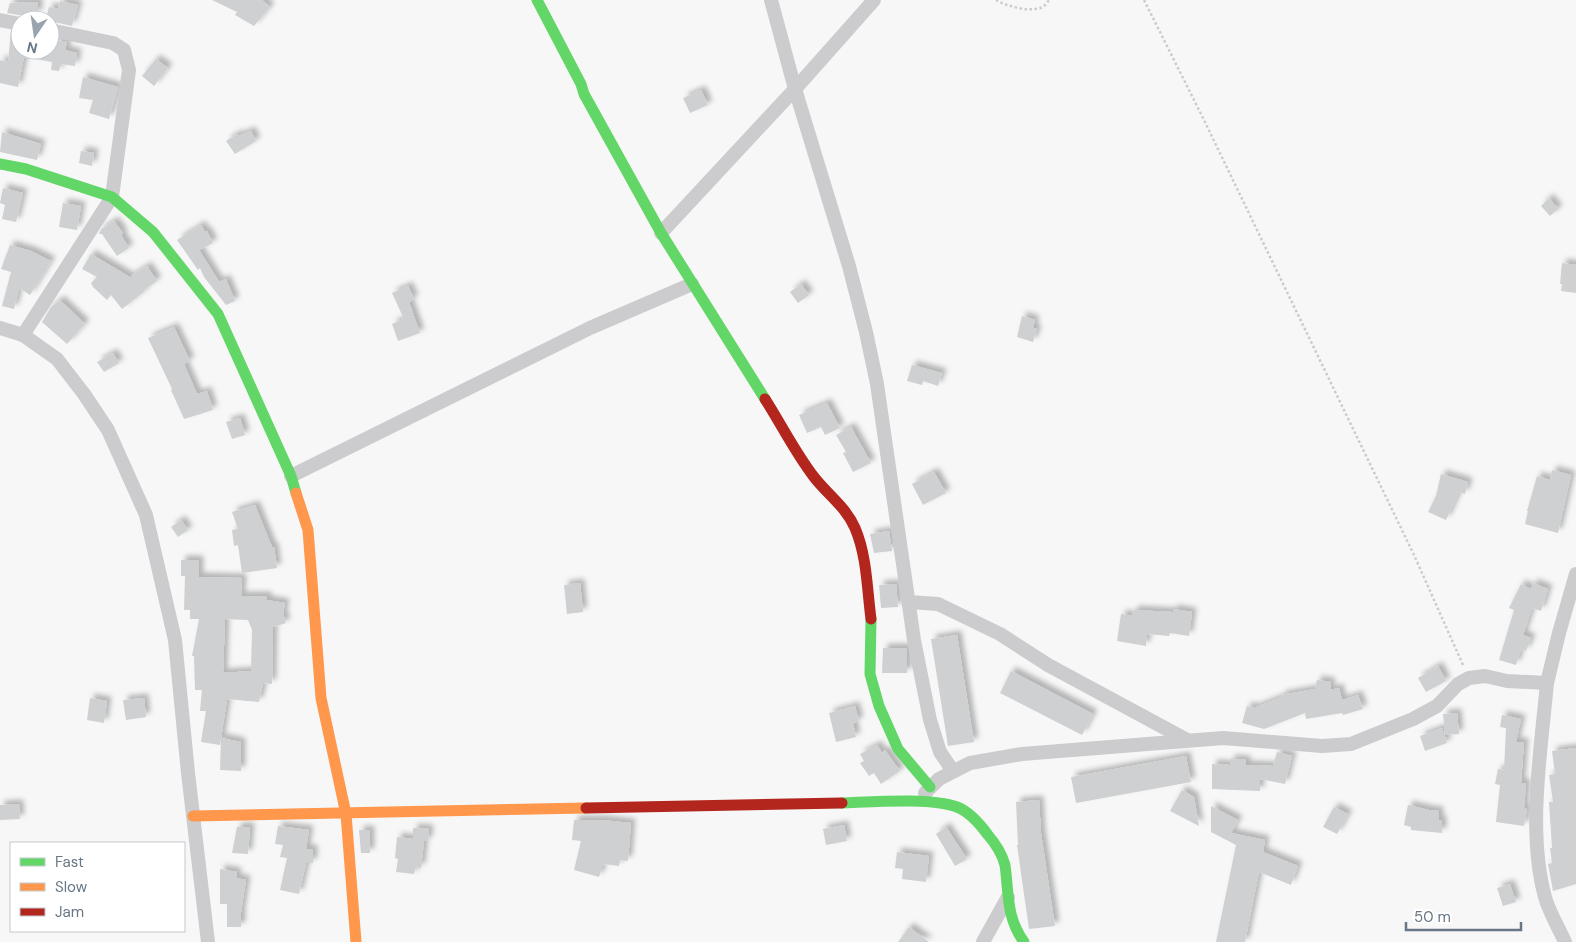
<svg xmlns="http://www.w3.org/2000/svg" width="1576" height="942" viewBox="0 0 1576 942" font-family="'DM Sans',sans-serif">
	<style>
		.building { fill: #ced0d1; fill-rule: evenodd; filter: url(#shadow) }
		.lines { fill: none; stroke-linecap: round; stroke-linejoin: round }
		.path { stroke: #cacbcc; stroke-width: 2.5; stroke-dasharray: 2.5 2.5; stroke-linecap: butt }
		.street { stroke: #ccccce; stroke-width: 14 }
		.fast { stroke: #63d668; stroke-width: 11 }
		.slow { stroke: #ff974d; stroke-width: 11 }
		.jam { stroke: #b3261e; stroke-width: 11 }
	</style>
	<defs>
		<filter id="shadow"><feDropShadow dx="4.5" dy="-4.5" stdDeviation="2.5" flood-color="#0004"/></filter>
	</defs>
	<rect width="100%" height="100%" fill="#f7f7f7"/>
	<g class="building">
		<polygon points="212,0 262,0 270,7 254,26 235,15 237,12"/>
		<polygon points="60,1 78,5 72,26 54,22 46,18 49,7 58,9"/>
		<polygon points="38,2 38,14 18,15 7,13 10,3"/>
		<polygon points="11,31 20,33 20,50 50,50 50,48 54,49 56,40 67,42 65,50 77,53 75,66 61,64 59,71 51,70 52,62 24,57 18,87 0,83 0,60 8,62"/>
		<polygon points="156,59 168,68 154,86 142,76"/>
		<polygon points="83,77 118,87 109,119 89,113 93,100 79,98"/>
		<polygon points="701,90 708,105 690,113 683,98"/>
		<polygon points="251,131 256,141 235,154 226,141 237,134 238,136"/>
		<polygon points="2,132 41,144 37,160 0,152"/>
		<polygon points="81,151 94,153 92,166 79,163"/>
		<polygon points="3,188 23,193 16,222 2,219 5,205 0,203"/>
		<polygon points="1549,198 1558,209 1550,216 1541,206"/>
		<polygon points="63,203 81,206 77,230 59,227"/>
		<polygon points="114,221 123,233 121,235 129,248 117,256 102,234 99,234 101,229"/>
		<polygon points="201,225 205,232 207,231 213,243 199,250 219,282 226,279 235,301 226,305 204,277 200,268 198,270 177,240"/>
		<polygon points="10,245 31,251 51,261 30,295 19,288 14,309 2,306 11,272 1,269"/>
		<polygon points="91,254 133,279 131,276 147,266 157,281 144,290 145,291 122,309 111,295 107,300 93,287 91,283 97,277 82,269"/>
		<polygon points="1562,263 1576,265 1576,293 1561,291 1562,284 1560,284"/>
		<polygon points="801,284 809,295 798,303 790,292"/>
		<polygon points="408,286 414,299 409,302 420,333 398,341 392,324 404,319 392,293"/>
		<polygon points="60,300 85,324 67,344 42,322 51,307"/>
		<polygon points="1022,316 1035,320 1033,328 1037,329 1033,342 1017,337"/>
		<polygon points="174,327 190,361 184,364 197,394 207,391 213,410 184,419 171,390 172,389 148,338"/>
		<polygon points="113,353 119,363 104,372 97,362"/>
		<polygon points="912,365 942,373 938,386 923,381 922,385 907,381"/>
		<polygon points="827,403 840,428 825,435 821,427 807,433 799,415"/>
		<polygon points="240,418 245,435 232,439 226,422"/>
		<polygon points="851,427 871,463 853,472 843,453 846,452 836,435"/>
		<polygon points="1552,470 1571,475 1558,533 1525,524 1528,511 1527,511 1537,476 1550,480"/>
		<polygon points="934,472 946,493 923,505 912,484"/>
		<polygon points="1441,474 1468,482 1465,494 1459,492 1446,520 1428,512 1436,496"/>
		<polygon points="255,505 272,547 274,547 277,568 242,573 238,545 234,546 232,530 238,529 232,512"/>
		<polygon points="181,520 188,530 178,537 171,527"/>
		<polygon points="889,531 892,551 874,553 870,534"/>
		<path d="M181,560H199V577L242,578L241,596H267V600L285,603L283,614L286,623L273,627L272,684L263,683L259,702L227,699L220,745L201,742L206,711H200L202,690H195L194,656H192L199,619H190V610H184L185,576H181ZM225,619L248,620L252,630L251,671L223,673Z"/>
		<polygon points="580,583 583,612 567,614 564,585"/>
		<polygon points="1533,583 1548,589 1541,611 1532,608 1523,635 1531,638 1526,651 1521,649 1516,665 1499,660 1514,610 1509,608 1521,584 1531,589"/>
		<polygon points="896,584 898,607 881,608 879,585"/>
		<polygon points="1173,609 1192,612 1189,636 1170,633 1169,636 1147,634 1146,646 1117,641 1121,614 1132,616 1134,610 1173,612"/>
		<polygon points="957,635 974,742 948,746 931,639"/>
		<polygon points="883,648 907,648 907,673 882,673"/>
		<polygon points="1438,666 1446,681 1426,692 1418,678"/>
		<polygon points="1011,671 1093,714 1082,735 1000,693"/>
		<polygon points="1317,680 1331,682 1330,690 1339,688 1342,700 1358,695 1363,709 1343,715 1342,713 1306,719 1305,713 1264,729 1242,723 1247,706 1254,708 1282,697 1281,695 1315,689"/>
		<polygon points="90,698 107,701 104,723 87,720"/>
		<polygon points="144,698 146,717 126,720 123,700"/>
		<polygon points="855,706 859,721 853,723 856,737 836,742 829,713"/>
		<polygon points="1457,713 1459,734 1445,735 1443,714"/>
		<polygon points="1502,715 1521,719 1516,742 1524,742 1521,783 1526,783 1524,808 1527,809 1524,826 1496,822 1500,785 1495,784 1498,769 1504,770 1506,728 1500,727"/>
		<polygon points="1442,728 1447,743 1425,751 1420,736"/>
		<polygon points="221,738 241,742 241,771 220,770"/>
		<polygon points="877,745 882,753 885,750 900,771 881,784 874,773 869,776 860,763 864,761 860,754"/>
		<polygon points="1576,748 1576,884 1553,891 1548,864 1552,863 1550,848 1552,848 1549,802 1553,802 1549,775 1555,774 1552,751"/>
		<polygon points="1277,752 1292,756 1285,784 1260,779 1260,791 1212,789 1212,764 1230,765 1230,759 1246,760 1246,765 1273,766"/>
		<polygon points="1186,756 1191,782 1076,803 1071,777"/>
		<polygon points="1182,790 1194,797 1199,826 1170,811"/>
		<polygon points="1039,800 1041,833 1055,926 1029,929 1017,845 1018,845 1016,802"/>
		<polygon points="19,804 20,819 0,820 0,805"/>
		<polygon points="1408,805 1429,810 1439,811 1439,820 1442,820 1442,833 1411,830 1411,827 1404,825"/>
		<polygon points="1211,806 1238,820 1231,833 1265,840 1263,852 1298,866 1291,885 1259,872 1245,942 1216,942 1236,845 1211,832"/>
		<polygon points="1334,807 1348,814 1337,834 1323,827"/>
		<polygon points="574,820 602,820 631,823 628,861 620,860 619,866 603,864 599,877 574,870 581,841 572,840"/>
		<polygon points="844,825 847,841 826,845 823,829"/>
		<polygon points="278,826 309,830 306,849 313,849 313,863 306,863 299,894 280,890 287,858 280,857 283,845 275,844"/>
		<polygon points="237,827 250,827 248,854 232,853"/>
		<polygon points="946,827 967,859 955,866 936,834"/>
		<polygon points="413,828 429,829 428,841 424,841 421,868 416,867 414,874 396,872 398,859 395,858 397,837 413,839"/>
		<polygon points="359,830 370,830 370,853 361,853"/>
		<polygon points="897,852 929,856 926,882 902,879 903,869 895,868"/>
		<polygon points="220,869 237,872 236,878 246,880 241,912 241,927 227,927 227,904 220,904"/>
		<polygon points="1510,884 1516,902 1503,906 1497,888"/>
		<polygon points="909,927 929,942 898,942"/>
	</g>
	<g class="lines">
		<g class="path">
			<path d="M996,0C1006,6 1028,12 1040,8C1044,7 1047,3 1049,0"/>
			<polyline points="1144,0 1202,116 1414,555 1463,665"/>
		</g>
		<g class="street">
			<polyline points="771,0 795,89 849,266 866,332 877,384 914,640 930,720 940,752 953,771"/>
			<polyline points="0,20 20,24"/>
			<polyline points="661,233 795,89 874,0"/>
			<polyline points="0,328 23,335 57,359 84,394 108,430 146,515 175,640 188,773 208,942"/>
			<polyline points="23,335 112,197 129,70 124,50 113,43 50,30"/>
			<polyline points="291,476 590,328 692,284"/>
			<polyline points="909,602 938,604 1000,634 1048,665 1187,740"/>
			<path d="M1547,683C1541,750 1527,832 1545,897C1549,912 1559,928 1565,942"/>
			<polyline points="925,793 939,779 970,763 1022,754 1223,738 1322,746 1351,744 1413,719 1437,706 1458,684 1469,678 1485,676 1507,681 1547,683 1559,633 1576,574"/>
			<polyline points="983,942 1008,897"/>
		</g>
		<g class="fast">
			<polyline points="537,0 581,84 584,94 661,233 765,399"/>
			<polyline points="0,164 26,169 112,197 153,232 218,314 291,476 296,493"/>
			<polyline points="871,619 870,674 879,706 898,749 930,787"/>
			<path d="M842,803C871,802 931,797 957,807C970,812 980,824 988,835C995,843 1002,854 1005,865C1009,894 1006,917 1024,942"/>
		</g>
		<g class="slow">
			<polyline points="296,493 308,530 321,698 346,814 356,942"/>
			<polyline points="193,816 586,808"/>
		</g>
		<g class="jam">
			<path d="M765,399C781,424 796,454 814,477C828,495 846,507 855,528C867,556 867,589 871,619"/>
			<polyline points="586,808 842,803"/>
		</g>
	</g>
	<rect x="10" y="842" width="175" height="90" fill="#ffffff" stroke="#c3c9cf"/>
	<rect x="20" y="858" width="25" height="8" fill="#63d668" stroke="#c3c9cf"/>
	<text x="55" y="867" font-size="15" fill="#687786">Fast</text>
	<rect x="20" y="883" width="25" height="8" fill="#ff974d" stroke="#c3c9cf"/>
	<text x="55" y="892" font-size="15" fill="#687786">Slow</text>
	<rect x="20" y="908" width="25" height="8" fill="#b3261e" stroke="#c3c9cf"/>
	<text x="55" y="917" font-size="15" fill="#687786">Jam</text>
	<g transform="translate(35 35) rotate(193)"><circle r="24" fill="#ffffff" stroke="#c3c9cf"/>
	<path d="M0-4L9 19L0 12L-9 19Z" fill="#9aa4ae"/>
	<text y="-8" font-size="14" font-weight="bold" text-anchor="middle" fill="#687786">N</text>
	</g>
	<path d="M1406 922v8h115v-8" fill="none" stroke="#687786" stroke-width="2.5"/>
	<text x="1414" y="922" font-size="15" fill="#687786" stroke="#ffffff" stroke-width="4" paint-order="stroke">50 m</text>
</svg>
